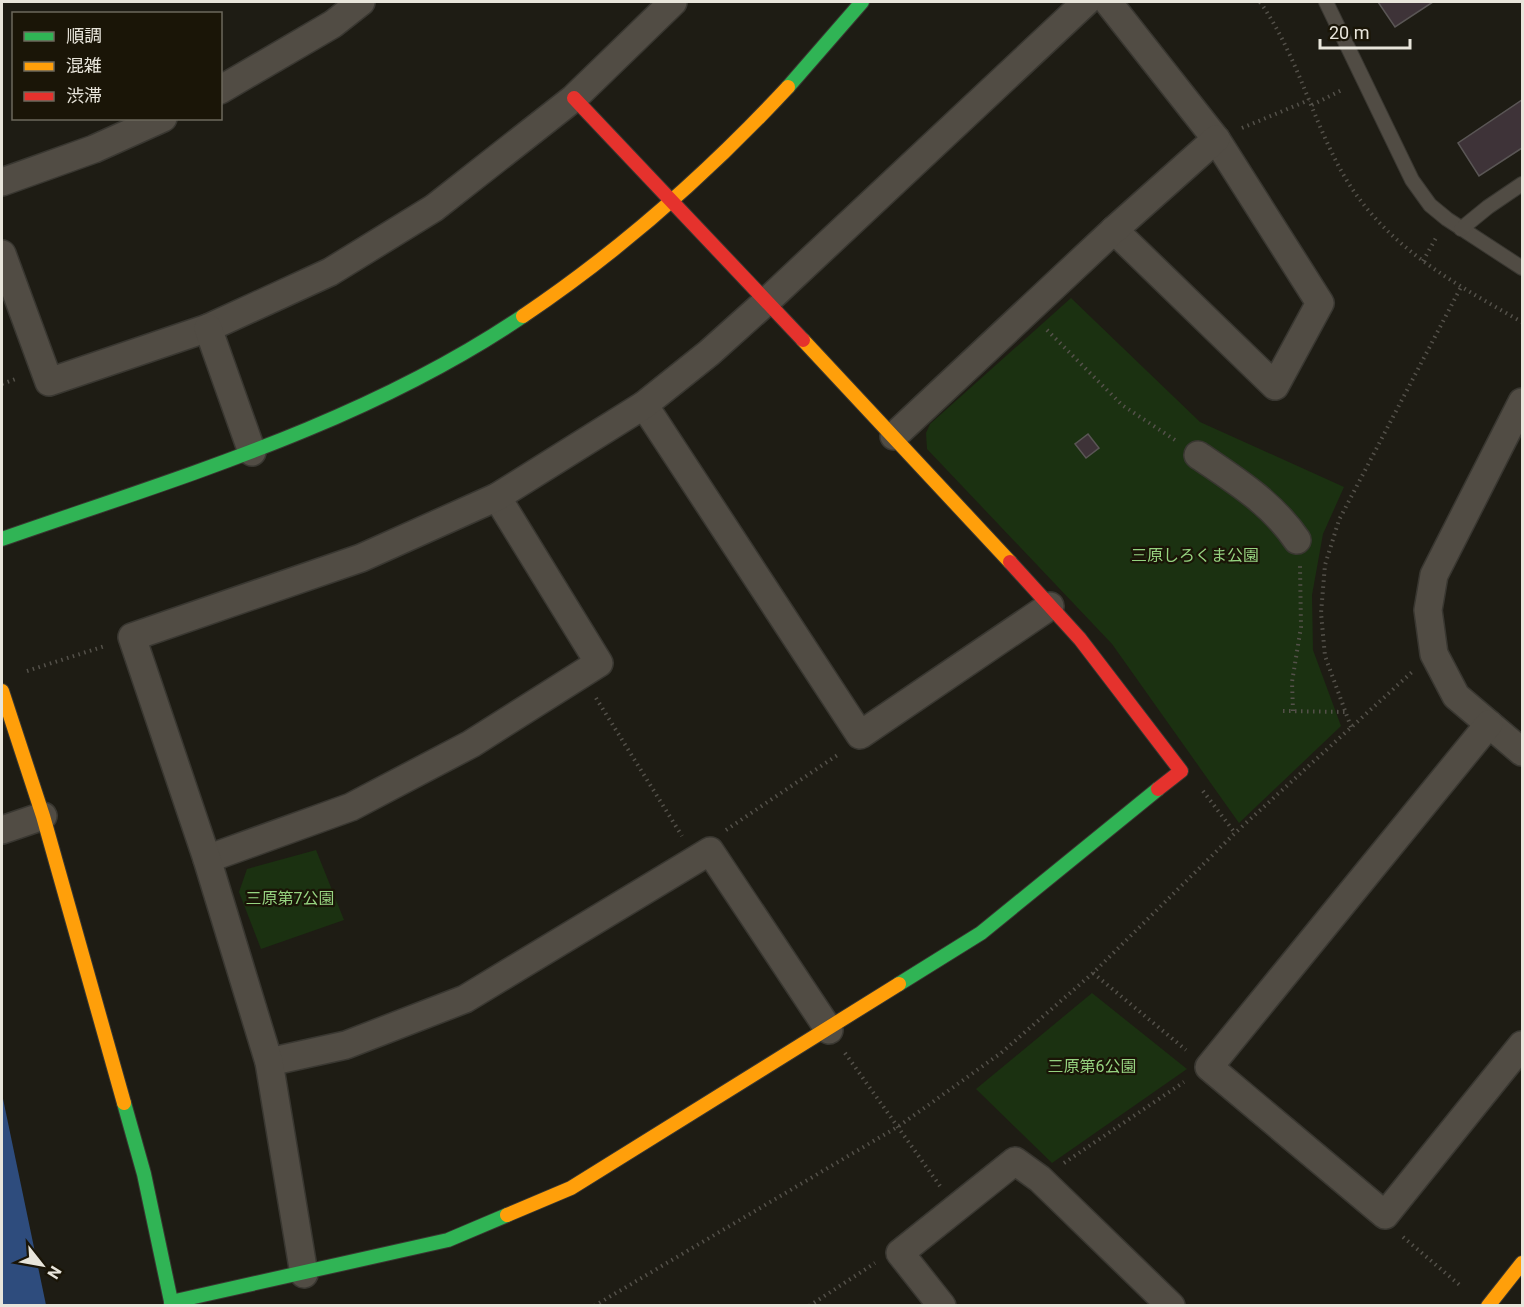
<svg xmlns="http://www.w3.org/2000/svg" width="1524" height="1307" viewBox="0 0 1524 1307" font-family="Roboto,'Noto Sans JP',sans-serif">
	<style>
		.green { fill: #1b3111 }
		.water { fill: #2e4c7d }
		.building { fill: #3e3338; stroke: #5a5655; stroke-width: 1.5 }
		.lines { fill: none; stroke-linecap: round; stroke-linejoin: round }
		.lane-casing { stroke: #393731; stroke-width: 16 }
		.street-casing { stroke: #393731; stroke-width: 30 }
		.fast-casing { stroke: #393731; stroke-width: 16 }
		.slow-casing { stroke: #393731; stroke-width: 16 }
		.jam-casing { stroke: #393731; stroke-width: 16 }
		.path { stroke: #54514a; stroke-width: 4; stroke-dasharray: 1.5 4.5; stroke-linecap: butt }
		.lane { stroke: #514c44; stroke-width: 14 }
		.street { stroke: #514c44; stroke-width: 27 }
		.fast { stroke: #30b455; stroke-width: 14 }
		.slow { stroke: #ff9f0a; stroke-width: 14 }
		.jam { stroke: #e5322d; stroke-width: 14 }
		.labels { text-anchor: middle; dominant-baseline: central; stroke-width: 4.5; stroke-linejoin: round; paint-order: stroke }
		.park-label { font-size: 16px; fill: #96d380; stroke: #1a1507 }
	</style>
	<rect width="100%" height="100%" fill="#1e1c14"/>
	<g class="green">
		<polygon points="1071,298 1200,422 1344,487 1323,534 1312,595 1313,650 1341,726 1239,823 1112,644 927,449 926,433 930,424"/>
		<polygon points="316,850 344,920 261,949 239,892 247,869"/>
		<polygon points="1092,993 1187,1069 1052,1163 976,1089"/>
	</g>
	<polygon class="water" points="2,1094 46,1305 2,1305"/>
	<g class="building">
		<polygon points="1378,2 1433,2 1395,27"/>
		<polygon points="1522,100 1522,148 1479,176 1458,143"/>
		<polygon points="1088,434 1099,448 1086,458 1075,444"/>
	</g>
	<g class="lines">
		<defs>
			<g id="lane">
				<polyline points="1326,2 1412,180 1430,205 1447,219 1522,268"/>
				<polyline points="1461,229 1488,207 1522,184"/>
			</g>
			<g id="street">
				<polyline points="1108,2 1216,139 1320,303 1275,386 1114,230"/>
				<polyline points="220,90 333,24 361,2"/>
				<polyline points="2,182 94,149 163,118"/>
				<polyline points="2,254 49,382 208,328 330,272 434,208 574,98 673,2"/>
				<polyline points="208,328 252,452"/>
				<polyline points="1522,402 1434,575 1428,610 1434,654 1456,696 1522,752"/>
				<polyline points="644,405 860,735 1050,606"/>
				<polyline points="894,436 1114,230 1216,139"/>
				<path d="M1198,455C1235,480 1272,503 1297,540"/>
				<polyline points="1489,724 1209,1067 1385,1215 1522,1045"/>
				<polyline points="2,830 43,816"/>
				<polyline points="207,859 351,807 471,744 599,663 497,497"/>
				<polyline points="269,1062 346,1045 465,999 710,851 829,1030"/>
				<polyline points="304,1274 269,1062 207,859 132,637 361,558 497,497 644,405 709,353 767,301 1086,2"/>
				<polyline points="942,1306 900,1253 1015,1161 1040,1179 1171,1306"/>
			</g>
			<g id="fast">
				<polyline points="788,87 862,2"/>
				<path d="M2,539C180,477 365,423 523,316"/>
				<polyline points="899,984 981,933 1158,789"/>
				<polyline points="124,1103 144,1174 172,1306"/>
				<polyline points="171,1302 448,1240 507,1215"/>
			</g>
			<g id="slow">
				<path d="M523,316C621,250 708,173 788,87"/>
				<polyline points="803,340 1010,562"/>
				<polyline points="2,691 43,816 124,1103"/>
				<polyline points="507,1215 571,1188 899,984"/>
				<polyline points="1488,1306 1522,1263"/>
			</g>
			<g id="jam">
				<polyline points="574,98 803,340"/>
				<polyline points="1010,562 1080,639 1181,771 1158,789"/>
			</g>
		</defs>
		<use href="#lane" class="lane-casing"/>
		<use href="#street" class="street-casing"/>
		<use href="#fast" class="fast-casing"/>
		<use href="#slow" class="slow-casing"/>
		<use href="#jam" class="jam-casing"/>
		<g class="path">
			<path d="M1260,2C1294,50 1309,108 1336,161C1376,241 1448,280 1522,322"/>
			<polyline points="1312,105 1344,89"/>
			<polyline points="1242,128 1309,100"/>
			<polyline points="1423,261 1436,238"/>
			<polyline points="1047,330 1122,405 1175,440"/>
			<polyline points="2,384 18,378"/>
			<polyline points="27,671 105,646"/>
			<polyline points="596,698 682,836"/>
			<polyline points="1283,711 1346,712"/>
			<polyline points="1293,711 1292,682 1301,627 1300,566"/>
			<polyline points="1351,727 1325,656 1321,613 1325,565 1339,520 1461,287"/>
			<polyline points="1203,791 1235,833"/>
			<polyline points="726,830 839,754"/>
			<polyline points="1093,973 1186,1050"/>
			<polyline points="845,1053 940,1186"/>
			<polyline points="1064,1163 1184,1082"/>
			<polyline points="1403,1237 1462,1287"/>
			<polyline points="594,1306 899,1126 1001,1053 1093,973 1235,833 1412,672"/>
			<polyline points="809,1306 875,1263"/>
		</g>
		<use href="#lane" class="lane"/>
		<use href="#street" class="street"/>
		<use href="#fast" class="fast"/>
		<use href="#slow" class="slow"/>
		<use href="#jam" class="jam"/>
	</g>
	<g class="labels">
		<g class="park-label">
			<text x="1195" y="555">三原しろくま公園</text>
			<text x="290" y="898">三原第7公園</text>
			<text x="1092" y="1066">三原第6公園</text>
		</g>
	</g>
	<rect width="1524" height="1307" fill="none" stroke="#e8e5db" stroke-width="6"/>
	<rect x="12" y="12" width="210" height="108" fill="#1a1507" stroke="#6c685c" stroke-width="1.5"/>
	<rect x="24" y="32" width="30" height="9" fill="#30b455" stroke="#6c685c" stroke-width="1.5"/>
	<text x="66" y="42" font-size="18" fill="#e8e5db">順調</text>
	<rect x="24" y="62" width="30" height="9" fill="#ff9f0a" stroke="#6c685c" stroke-width="1.5"/>
	<text x="66" y="72" font-size="18" fill="#e8e5db">混雑</text>
	<rect x="24" y="92" width="30" height="9" fill="#e5322d" stroke="#6c685c" stroke-width="1.5"/>
	<text x="66" y="102" font-size="18" fill="#e8e5db">渋滞</text>
	<g transform="translate(42 1265) rotate(121)" stroke="#1a1507" stroke-width="4.5" paint-order="stroke">
	<path d="M0-4.5L10 22L0 15L-10 22Z" fill="#e8e5db"/>
	<text y="-9" font-size="16" font-weight="bold" text-anchor="middle" fill="#e8e5db">N</text>
	</g>
	<path d="M1320 39v9h90v-9" fill="none" stroke="#e8e5db" stroke-width="3"/>
	<text x="1329" y="39" font-size="18" fill="#e8e5db" stroke="#1a1507" stroke-width="4.5" paint-order="stroke">20 m</text>
</svg>
